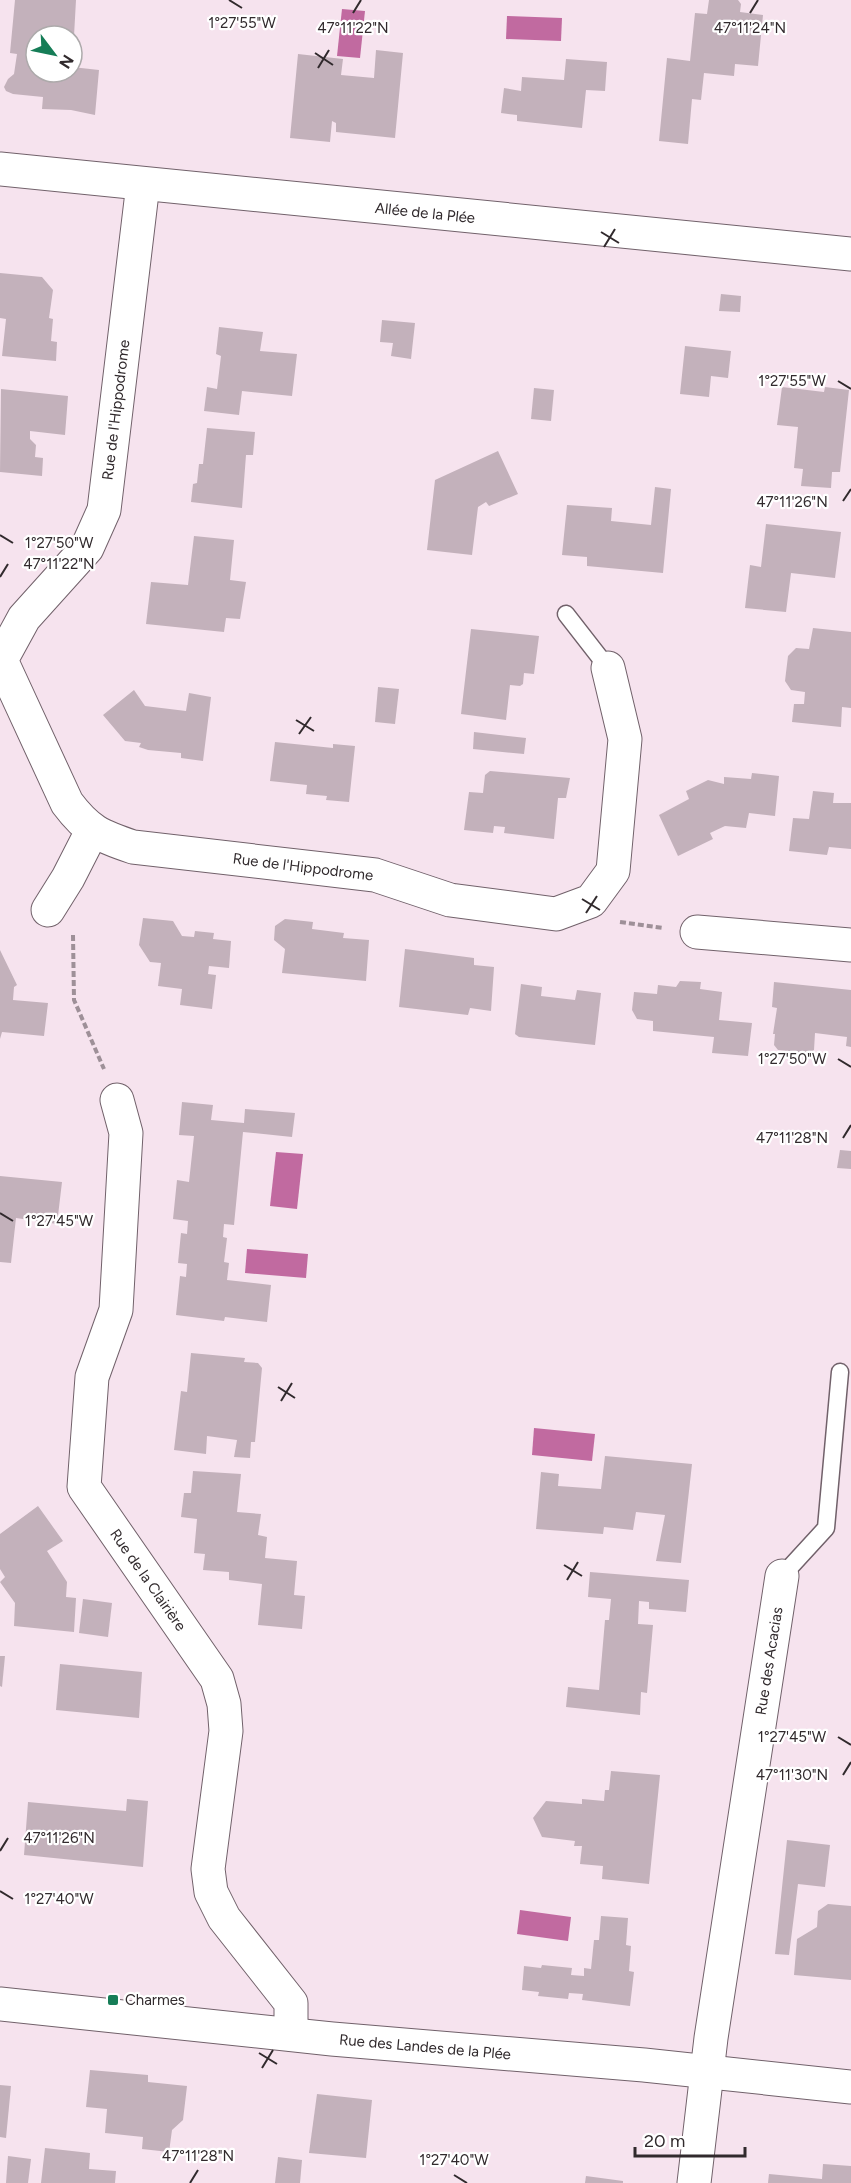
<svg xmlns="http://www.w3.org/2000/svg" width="851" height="2183" viewBox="0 0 851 2183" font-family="Figtree,sans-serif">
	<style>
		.water { fill: #c16aa0 }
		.building { fill: #c3b1bb }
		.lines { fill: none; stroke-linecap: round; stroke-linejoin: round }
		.service-casing { stroke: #71616a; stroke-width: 19 }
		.minor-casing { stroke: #71616a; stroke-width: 35 }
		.tertiary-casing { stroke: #71616a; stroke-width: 35 }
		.path { stroke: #9e9098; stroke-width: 4; stroke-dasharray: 6 3; stroke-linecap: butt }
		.service { stroke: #fff; stroke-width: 16 }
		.minor { stroke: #fff; stroke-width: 33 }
		.tertiary { stroke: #fff; stroke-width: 33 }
		.ticks { fill: none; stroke: #312a2d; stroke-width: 2 }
		.poi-dot { fill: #167d57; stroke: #fff; stroke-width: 2 }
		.labels { text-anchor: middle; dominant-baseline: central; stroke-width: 4.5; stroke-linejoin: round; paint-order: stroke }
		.street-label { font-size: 15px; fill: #312a2d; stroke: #fff }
		.poi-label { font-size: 15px; fill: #312a2d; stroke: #fff; text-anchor: start }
		.ticks-label { font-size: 15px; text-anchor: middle; fill: #312a2d; stroke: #fff; stroke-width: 4.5; stroke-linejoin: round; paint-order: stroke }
	</style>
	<rect width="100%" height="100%" fill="#f6e3ee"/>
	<g class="water">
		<polygon points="342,9 365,11 360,58 337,56"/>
		<polygon points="507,16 562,18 561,41 506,39"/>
		<polygon points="276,1152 303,1154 297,1209 270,1206"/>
		<polygon points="247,1249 308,1254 306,1278 245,1273"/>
		<polygon points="534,1428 595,1434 592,1461 532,1455"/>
		<polygon points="520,1910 571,1917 568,1941 517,1934"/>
	</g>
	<g class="building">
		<polygon points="15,0 76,0 74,36 36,36 36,72 72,72 72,67 99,70 95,115 71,110 42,109 43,97 13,94 6,91 4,87 8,79 14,74 17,54 10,53"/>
		<polygon points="709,0 738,0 741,4 740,12 763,15 758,66 735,64 734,76 704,73 701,100 692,99 688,144 659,141 667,58 690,61 695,13 707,14"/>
		<polygon points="376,50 403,53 395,138 336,132 336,123 332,121 330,142 290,138 298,54 343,59 341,75 374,78"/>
		<polygon points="566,59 607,62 605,91 586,90 582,128 517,121 517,115 501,113 504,88 521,91 522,77 564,80"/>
		<polygon points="0,273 42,277 53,290 49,318 53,319 51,341 57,342 56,361 2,356 6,319 0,318"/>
		<polygon points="721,294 741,296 740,312 719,311"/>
		<polygon points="382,320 415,323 411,359 391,356 393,343 380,342"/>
		<polygon points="219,327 263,332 260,351 297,354 292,396 242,391 239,415 204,411 207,387 217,389 221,356 216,354"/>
		<polygon points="685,346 731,351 728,378 711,376 709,397 680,394"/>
		<polygon points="782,387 824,392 825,387 849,390 840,472 832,472 831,488 801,486 803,469 794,468 798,427 777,425"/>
		<polygon points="534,388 554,390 551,421 531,419"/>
		<polygon points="1,389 68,396 65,435 30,431 30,439 36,445 35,457 43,458 42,476 0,472"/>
		<polygon points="207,428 255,432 253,455 246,455 242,508 191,502 193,484 197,483 199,464 203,464"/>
		<polygon points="498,451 518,494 489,506 486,502 478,507 472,555 427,550 435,480"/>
		<polygon points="655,487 671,489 663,573 587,566 587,557 562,555 567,505 612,508 611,521 651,525"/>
		<polygon points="766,524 841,532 835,578 791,573 786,612 745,608 750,565 761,567"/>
		<polygon points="194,536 234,540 230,580 246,582 240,619 226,618 224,632 146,624 151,582 188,585"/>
		<polygon points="813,628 851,632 851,708 842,707 841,727 792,722 794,704 804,704 805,692 791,690 785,681 788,656 796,648 809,649"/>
		<polygon points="471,629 539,636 534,674 524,673 523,684 520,686 510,685 506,720 461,714"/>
		<polygon points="378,687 399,689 395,724 375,722"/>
		<polygon points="134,690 145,706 186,711 189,693 211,697 203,761 181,758 181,753 148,750 139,747 141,743 125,741 103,715"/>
		<polygon points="474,732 526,738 524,754 473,749"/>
		<polygon points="275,742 333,748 333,744 355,746 349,802 326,800 327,796 306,794 307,785 270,781"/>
		<polygon points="490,771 570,778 566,798 558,798 554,839 504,833 505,827 494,826 493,833 464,830 469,792 483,793 485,775"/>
		<polygon points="752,773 779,776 775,816 749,813 746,828 725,826 710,833 713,839 678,856 659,815 689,799 686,791 708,780 724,784 724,777 751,779"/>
		<polygon points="813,791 834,793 833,803 851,803 851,849 829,847 827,855 789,851 793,818 809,819"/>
		<polygon points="143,918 173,921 182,936 194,937 195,931 214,933 213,939 231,941 229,968 209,966 208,974 216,975 212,1009 180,1005 182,989 158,986 161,963 150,962 139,945"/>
		<polygon points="285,919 313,922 312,929 344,933 343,938 369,940 366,981 282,973 285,949 274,940 275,926"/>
		<polygon points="405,949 474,958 474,965 494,967 491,1011 470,1008 468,1015 399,1007"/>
		<polygon points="0,950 17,985 14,987 13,1000 48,1003 44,1036 2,1032 0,1039"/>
		<polygon points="680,981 701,982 700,989 722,992 719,1020 752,1023 748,1056 712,1053 714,1037 653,1031 653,1021 637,1019 632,1010 634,992 657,994 658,985 676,987"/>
		<polygon points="774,982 851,990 851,1047 846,1046 847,1037 815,1033 814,1050 809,1054 778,1050 774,1045 775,1034 773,1034 777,1008 772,1007"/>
		<polygon points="521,984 542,987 541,996 575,1000 577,990 601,993 595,1045 519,1037 515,1034"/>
		<polygon points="182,1102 213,1105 211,1120 244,1123 245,1109 295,1113 292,1137 243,1132 234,1225 224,1224 223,1237 227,1238 224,1262 229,1263 227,1280 271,1285 267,1322 225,1317 224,1321 176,1315 180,1276 186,1277 187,1264 178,1263 181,1233 187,1234 188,1221 173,1219 177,1180 189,1182 194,1136 179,1135"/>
		<polygon points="840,1150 851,1151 851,1169 837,1168"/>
		<polygon points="0,1176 62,1182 57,1224 16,1218 11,1263 0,1262"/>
		<polygon points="191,1353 245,1358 244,1362 258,1363 262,1368 255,1442 251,1442 250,1458 234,1457 237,1440 207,1436 206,1454 174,1450 181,1391 187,1392"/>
		<polygon points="605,1456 692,1464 681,1563 656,1561 665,1515 636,1512 633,1530 604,1527 603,1534 536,1529 541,1472 559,1474 558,1486 601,1489"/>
		<polygon points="193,1471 241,1474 237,1512 261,1514 258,1535 267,1537 265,1558 297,1561 294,1595 305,1596 302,1629 258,1625 262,1584 229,1580 229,1572 203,1570 205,1554 194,1553 197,1519 181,1517 184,1493 191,1493"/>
		<polygon points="38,1506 63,1541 47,1551 67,1582 66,1597 76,1598 74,1632 14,1626 15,1603 0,1582 5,1577 0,1569 0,1534"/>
		<polygon points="590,1572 689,1580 686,1612 649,1609 649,1602 639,1601 638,1624 653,1625 647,1693 641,1692 640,1715 566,1707 568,1687 599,1690 605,1620 609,1620 611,1599 588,1597"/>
		<polygon points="83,1599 112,1603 108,1637 79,1633"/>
		<polygon points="0,1656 5,1656 2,1687 0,1686"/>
		<polygon points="60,1664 142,1672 139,1718 56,1710"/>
		<polygon points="611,1771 660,1775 649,1884 602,1879 603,1866 580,1864 582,1846 574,1846 575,1841 542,1837 533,1818 546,1801 582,1804 582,1799 604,1801 605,1790 609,1790"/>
		<polygon points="127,1799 148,1801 143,1867 24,1855 28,1802 126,1811"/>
		<polygon points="787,1840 830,1845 825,1887 798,1884 789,1955 775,1954"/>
		<polygon points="828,1904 851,1906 851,1980 794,1975 797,1939 817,1927 818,1911"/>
		<polygon points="601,1916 628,1918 626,1945 631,1946 629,1971 634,1972 630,2006 582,2000 583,1994 569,1993 568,1999 538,1996 539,1992 522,1990 524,1966 541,1968 542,1965 572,1968 571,1975 584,1976 584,1968 591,1969 594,1940 599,1940"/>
		<polygon points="90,2070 148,2075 148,2082 187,2086 183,2120 172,2130 169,2152 142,2149 143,2137 105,2133 107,2109 86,2107"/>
		<polygon points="0,2085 11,2086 6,2138 0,2137"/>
		<polygon points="317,2094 372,2100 366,2158 309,2153"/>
		<polygon points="45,2148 90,2153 89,2169 116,2171 115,2183 41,2183"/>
		<polygon points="8,2156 31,2159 28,2183 6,2183"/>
		<polygon points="278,2157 302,2160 300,2183 275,2183"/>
		<polygon points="823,2164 851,2166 851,2183 768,2183 769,2174 822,2179"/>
		<polygon points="586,2176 623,2181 623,2183 585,2183"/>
	</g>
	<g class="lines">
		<defs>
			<g id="service">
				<polyline points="566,614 608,668"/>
				<polyline points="782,1576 826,1528 840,1372"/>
			</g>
			<g id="minor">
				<polyline points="0,169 851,254"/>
				<path d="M143,184L104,510L87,548L24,618L1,660L67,803C88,831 100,836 133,847L375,875L450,900L556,914L591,901L613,871L625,739L608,668"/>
				<polyline points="48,910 68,878 92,831"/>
				<polyline points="697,932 851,945"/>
				<polyline points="117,1100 126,1133 116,1310 92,1377 84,1487 217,1679 224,1704 226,1731 208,1869 211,1892 224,1918 291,2003 291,2034"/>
				<polyline points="694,2183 711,2038 782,1576"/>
			</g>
			<polyline id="tertiary" points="0,2004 332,2039 644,2065 851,2087"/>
		</defs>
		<use href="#service" class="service-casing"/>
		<use href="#minor" class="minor-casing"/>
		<use href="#tertiary" class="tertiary-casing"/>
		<g class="path">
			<polyline points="620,922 663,928"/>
			<polyline points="73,935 74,1000 104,1069"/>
		</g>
		<use href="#service" class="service"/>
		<use href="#minor" class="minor"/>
		<use href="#tertiary" class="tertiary"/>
	</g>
	<path class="ticks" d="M229,0L242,8M353,13L361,0M750,13L758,0M315,53L333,65M318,68L329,50M601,232L619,243M604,247L615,229M838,381L851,389M843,501L851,489M0,535L13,543M0,577L8,564M296,720L314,731M299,734L311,717M582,899L600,910M586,913L597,896M838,1059L851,1067M843,1138L851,1125M0,1213L13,1221M278,1387L295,1398M281,1401L292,1383M564,1565L582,1576M567,1580L578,1562M838,1737L851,1745M843,1775L851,1762M0,1851L8,1838M0,1891L13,1899M259,2053L277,2064M262,2068L273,2050M454,2175L467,2183M190,2183L198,2170"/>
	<rect class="poi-dot" x="107" y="1994" width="12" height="12" rx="3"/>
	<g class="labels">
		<g class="street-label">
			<text transform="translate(425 213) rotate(6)">Allée de la Plée</text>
			<text transform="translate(116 410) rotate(-83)">Rue de l'Hippodrome</text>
			<text transform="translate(303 867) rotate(7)">Rue de l'Hippodrome</text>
			<text transform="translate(148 1580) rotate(55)">Rue de la Clairière</text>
			<text transform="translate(769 1661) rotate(-81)">Rue des Acacias</text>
			<text transform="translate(425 2047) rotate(5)">Rue des Landes de la Plée</text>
		</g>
		<g class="poi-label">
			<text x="125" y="2000">Charmes</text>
		</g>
	</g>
	<g class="ticks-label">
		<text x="242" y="28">1°27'55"W</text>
		<text x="353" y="33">47°11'22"N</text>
		<text x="750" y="33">47°11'24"N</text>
		<text x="792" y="386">1°27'55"W</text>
		<text x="792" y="507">47°11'26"N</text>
		<text x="59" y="548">1°27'50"W</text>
		<text x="59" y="569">47°11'22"N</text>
		<text x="792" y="1064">1°27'50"W</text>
		<text x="792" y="1143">47°11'28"N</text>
		<text x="59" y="1226">1°27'45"W</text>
		<text x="792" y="1742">1°27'45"W</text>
		<text x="792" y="1780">47°11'30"N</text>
		<text x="59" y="1843">47°11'26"N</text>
		<text x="59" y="1904">1°27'40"W</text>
		<text x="198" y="2161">47°11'28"N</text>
		<text x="454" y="2165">1°27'40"W</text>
	</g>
	<g transform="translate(54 54) rotate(122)"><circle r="28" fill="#ffffff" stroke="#adaaab" stroke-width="1.5"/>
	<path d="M0-4.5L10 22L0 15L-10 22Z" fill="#167d57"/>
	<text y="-9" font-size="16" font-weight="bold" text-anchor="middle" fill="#312a2d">N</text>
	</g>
	<path d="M635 2147v9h110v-9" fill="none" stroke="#312a2d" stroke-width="3"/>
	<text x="644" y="2147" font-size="18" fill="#312a2d" stroke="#ffffff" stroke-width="4.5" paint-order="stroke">20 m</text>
</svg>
